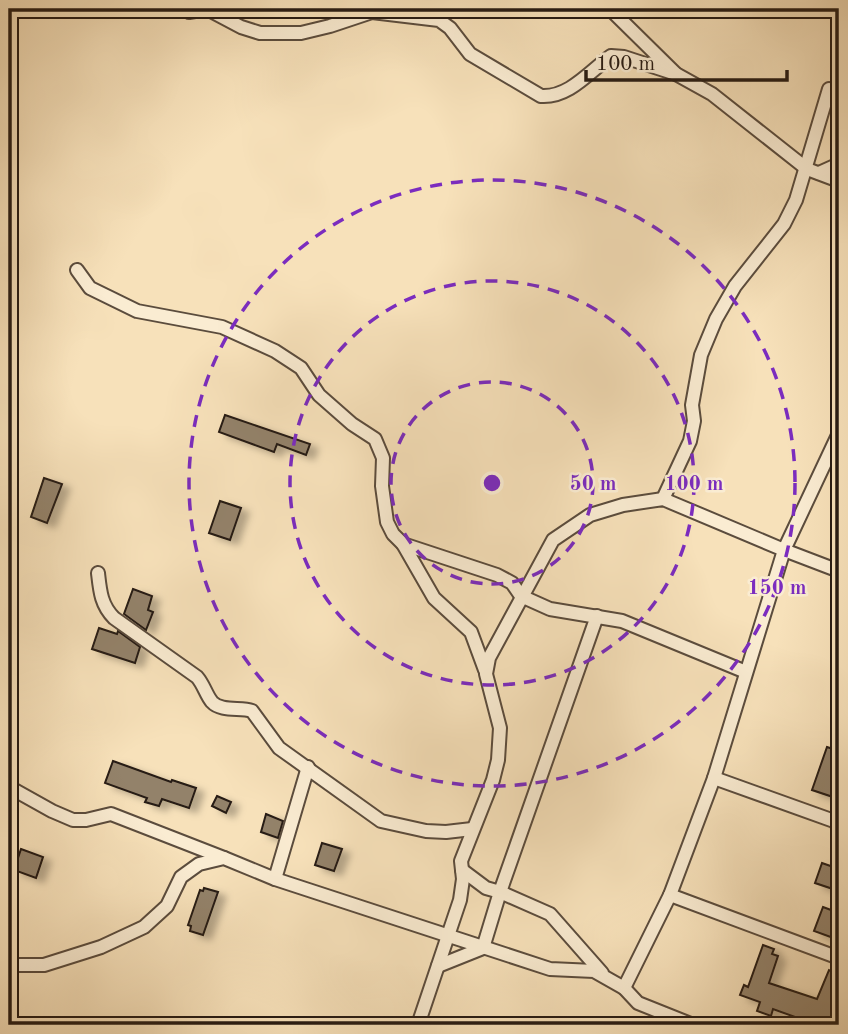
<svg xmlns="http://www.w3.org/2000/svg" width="848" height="1034" viewBox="0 0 848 1034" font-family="'Old Standard TT',serif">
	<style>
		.building { fill: #93826a; stroke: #271b13; stroke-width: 2; filter: url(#shadow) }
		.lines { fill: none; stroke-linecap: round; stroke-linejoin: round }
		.minor-casing { stroke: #5b4c3d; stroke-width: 16 }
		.minor { stroke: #faecd2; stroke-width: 12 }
		.ring { fill: none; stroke: #7b2cbf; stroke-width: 3.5; stroke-dasharray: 12 9 }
		.centre { fill: #7b2cbf; stroke: #faecd2; stroke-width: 3.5 }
		.ring-label { font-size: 21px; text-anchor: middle; font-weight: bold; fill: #7b2cbf; stroke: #faecd2; stroke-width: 5; stroke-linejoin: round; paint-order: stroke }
	</style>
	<defs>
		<filter id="shadow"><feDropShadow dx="8" dy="4.5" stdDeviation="3.5" flood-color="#0004"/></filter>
	</defs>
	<rect width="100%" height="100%" fill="#f7e1ba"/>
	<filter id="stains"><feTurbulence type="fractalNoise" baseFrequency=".00286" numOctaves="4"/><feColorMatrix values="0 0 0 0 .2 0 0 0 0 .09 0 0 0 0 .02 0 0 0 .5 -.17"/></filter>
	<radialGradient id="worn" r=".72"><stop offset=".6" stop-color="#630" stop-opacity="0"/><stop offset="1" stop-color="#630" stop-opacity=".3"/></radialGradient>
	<g class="building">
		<polygon points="225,415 310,444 306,455 277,444 274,452 219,432"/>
		<polygon points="44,478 62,484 47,523 31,517"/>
		<polygon points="220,501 241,508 230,540 209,533"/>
		<polygon points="133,589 152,596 148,610 153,612 146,630 124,614"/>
		<polygon points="99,628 117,634 118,631 140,647 135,663 92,649"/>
		<polygon points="827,747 839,751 839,799 812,790"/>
		<polygon points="113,761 171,782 172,780 196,788 189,808 162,799 159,806 145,802 147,798 105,783"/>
		<polygon points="217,796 231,802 226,813 212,806"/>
		<polygon points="266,814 283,821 278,838 261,832"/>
		<polygon points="322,843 342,849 334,871 315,865"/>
		<polygon points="21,849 43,857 36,878 14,870"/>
		<polygon points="822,863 839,869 839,891 815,883"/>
		<polygon points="204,888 218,892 203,935 190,931 191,926 188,925 200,890 203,891"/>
		<polygon points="823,907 839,913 839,940 814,931"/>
		<polygon points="763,945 774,949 772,954 778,956 769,983 817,999 829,970 839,975 839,1025 811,1025 812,1023 773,1009 771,1016 757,1011 760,1002 740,995 744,985 748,987"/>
	</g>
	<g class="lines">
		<defs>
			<g id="minor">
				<polyline points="610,9 676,74 712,94 807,169 839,181"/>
				<path d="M189,12L207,9L241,27L260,33H301L330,26L372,12L439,20L450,28L470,54L541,96C569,98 590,71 611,56L624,57L676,74"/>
				<polyline points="819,173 839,164"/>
				<polyline points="77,270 90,288 137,311 222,327 275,351 301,368 319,395 352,424 375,439 383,458 382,486 387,522 393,534 403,544 497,575 512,583 521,596 550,609 622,621 746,672"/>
				<polyline points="839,433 784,550 839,571"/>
				<polyline points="663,499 690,441 694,421 692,405 701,355 716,319 735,286 784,224 796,200 829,89"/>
				<polyline points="403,544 434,598 471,632 485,670"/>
				<path d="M98,573C100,591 101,605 114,618L197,677C204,685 206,695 212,702C221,712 241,707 252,711L279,748L381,821L426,831L446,832L472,829"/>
				<polyline points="714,778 834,821 839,826"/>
				<polyline points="9,787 52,811 73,820 86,820 111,814 224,858"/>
				<polyline points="462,870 486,888 500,892 550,914 602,973"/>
				<polyline points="275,879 308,767"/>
				<polyline points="670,895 839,958"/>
				<polyline points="9,965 44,965 101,947 144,927 167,906 181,877 199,864 224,858 275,879 550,969 594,971 624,988 670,895 714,778 784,550 663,499 623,505 590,515 553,540 489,658 486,674 500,728 498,760 493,780 461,861 463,879 460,900 418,1025"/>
				<polyline points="438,966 483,948 500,892 597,616"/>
				<polyline points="624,988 638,1003 693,1025"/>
			</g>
		</defs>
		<use href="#minor" class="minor-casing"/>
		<use href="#minor" class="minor"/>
	</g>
	<g class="ring">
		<circle cx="492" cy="483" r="101"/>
		<circle cx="492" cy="483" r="202"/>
		<circle cx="492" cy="483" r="303"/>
	</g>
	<circle cx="492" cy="483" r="10" class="centre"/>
	<g class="ring-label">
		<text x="593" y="490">50 m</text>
		<text x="694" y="490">100 m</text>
		<text x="777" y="594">150 m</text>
	</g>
	<rect width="848" height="1034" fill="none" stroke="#f7e1ba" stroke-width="35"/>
	<rect x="10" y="10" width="827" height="1013" fill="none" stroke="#271b13" stroke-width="3.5"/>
	<rect x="18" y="18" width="813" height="999" fill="none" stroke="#271b13" stroke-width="2"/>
	<path d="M586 70v10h201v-10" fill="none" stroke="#271b13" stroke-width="3.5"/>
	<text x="596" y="70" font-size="21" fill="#271b13" stroke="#faecd2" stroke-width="5" paint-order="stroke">100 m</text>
	<rect width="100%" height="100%" filter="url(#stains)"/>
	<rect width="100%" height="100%" fill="url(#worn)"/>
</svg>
